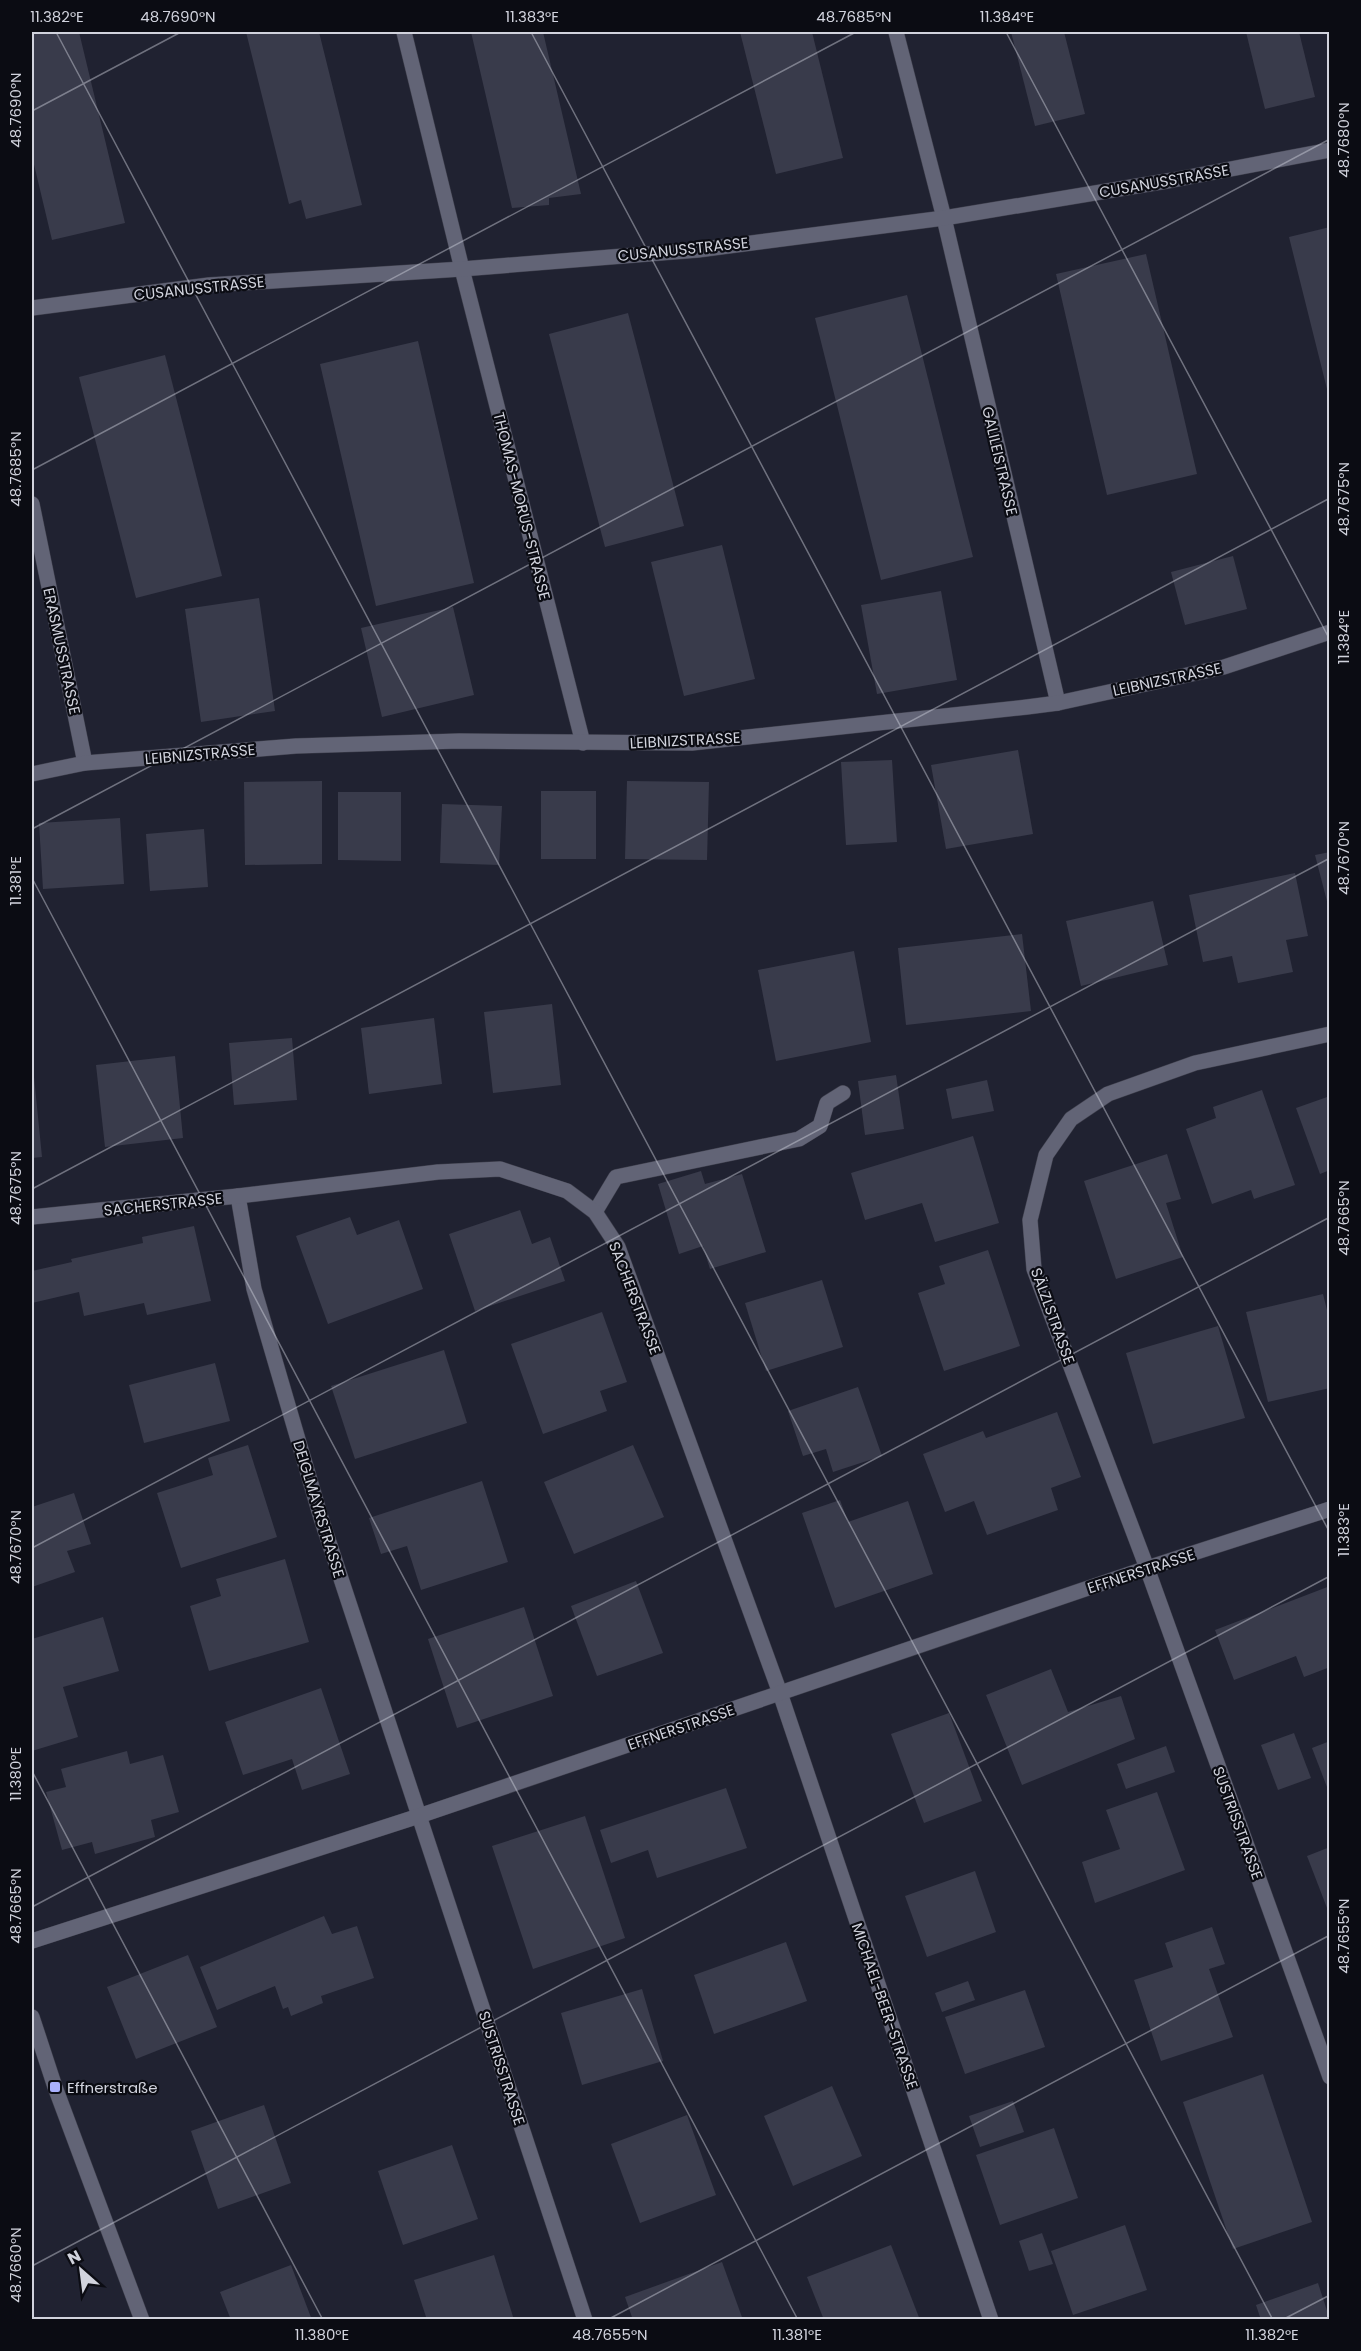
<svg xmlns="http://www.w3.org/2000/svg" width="1361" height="2351" viewBox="0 0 1361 2351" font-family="Poppins,sans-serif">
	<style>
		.building { fill: #393b4b }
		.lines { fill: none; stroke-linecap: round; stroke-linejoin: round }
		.service-casing { stroke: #3e3f4c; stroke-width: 16 }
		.minor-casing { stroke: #3e3f4c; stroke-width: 16 }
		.tertiary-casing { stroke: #3e3f4c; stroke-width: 16 }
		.service { stroke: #626476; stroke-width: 15 }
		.minor { stroke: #626476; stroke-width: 15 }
		.tertiary { stroke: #626476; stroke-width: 15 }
		.ticks { fill: none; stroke: #d1d3dd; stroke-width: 1.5; stroke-opacity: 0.45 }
		.poi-dot { fill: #a9b0fc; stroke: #0b0c13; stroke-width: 2 }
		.labels { text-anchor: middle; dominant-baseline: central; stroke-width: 4.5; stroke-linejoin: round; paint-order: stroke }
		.street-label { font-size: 15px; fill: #d1d3dd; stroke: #0b0c13 }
		.poi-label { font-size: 15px; fill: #d1d3dd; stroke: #0b0c13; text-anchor: start }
		.neatline { fill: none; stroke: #d1d3dd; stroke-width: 2 }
		.ticks-label { font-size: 15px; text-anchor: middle; fill: #d1d3dd }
	</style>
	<rect width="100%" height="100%" fill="#202231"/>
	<g class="building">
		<polygon points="32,32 79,32 125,223 52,240 32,156"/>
		<polygon points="246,32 319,32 362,205 306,219 301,200 289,204"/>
		<polygon points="471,32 543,32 581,194 549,198 549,205 512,208"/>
		<polygon points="740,32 812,32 843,158 776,174"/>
		<polygon points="1011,32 1064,32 1085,114 1035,126"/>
		<polygon points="1246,32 1299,32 1315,97 1265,109"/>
		<polygon points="1330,227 1330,396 1329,397 1289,237"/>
		<polygon points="1146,254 1197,474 1107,495 1056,274"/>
		<polygon points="907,295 973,557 881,580 815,318"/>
		<polygon points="628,313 684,526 605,547 549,334"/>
		<polygon points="418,341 474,583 376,606 320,364"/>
		<polygon points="165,355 222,576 136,598 79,377"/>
		<polygon points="722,545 755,679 684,696 651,562"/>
		<polygon points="1233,556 1247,609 1185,625 1171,572"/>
		<polygon points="941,591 957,680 877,694 861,605"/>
		<polygon points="259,598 275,711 201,722 185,609"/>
		<polygon points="453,607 474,695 382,717 361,628"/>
		<polygon points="1018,750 1033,834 946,849 931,765"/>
		<polygon points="892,760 897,842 846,845 841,762"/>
		<polygon points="322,781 322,864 245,865 244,782"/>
		<polygon points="627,781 709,782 707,860 625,859"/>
		<rect x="541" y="791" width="55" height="68"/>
		<polygon points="338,792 401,792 401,861 338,860"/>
		<polygon points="442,804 502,806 499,865 440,863"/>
		<polygon points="120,818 124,884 43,889 39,823"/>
		<polygon points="204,829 208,887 150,891 146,834"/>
		<polygon points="1330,852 1330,909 1329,909 1315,855"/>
		<polygon points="1295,873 1308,936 1286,940 1293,972 1238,983 1232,956 1203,962 1189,895"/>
		<polygon points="1153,901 1168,965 1081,986 1066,921"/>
		<polygon points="1022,934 1031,1011 906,1025 898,948"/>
		<polygon points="854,951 871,1042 776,1061 758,970"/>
		<polygon points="552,1004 561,1085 493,1093 484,1012"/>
		<polygon points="434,1018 442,1084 369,1094 361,1028"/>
		<polygon points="292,1038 297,1100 234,1105 229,1043"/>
		<polygon points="175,1056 183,1138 105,1147 96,1065"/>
		<polygon points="896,1075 904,1129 865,1135 858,1081"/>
		<polygon points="34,1077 42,1157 32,1158 32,1078"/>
		<polygon points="987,1080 994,1111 952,1119 946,1089"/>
		<polygon points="1262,1090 1295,1185 1254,1199 1251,1190 1212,1204 1186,1129 1216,1118 1213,1107"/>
		<polygon points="1330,1096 1330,1170 1320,1174 1296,1108"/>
		<polygon points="973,1136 999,1223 935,1242 922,1203 865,1220 851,1173"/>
		<polygon points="1167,1154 1181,1199 1166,1203 1183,1257 1116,1279 1084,1181"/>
		<polygon points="701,1171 705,1184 742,1174 766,1252 710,1269 703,1246 679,1254 658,1184"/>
		<polygon points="520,1210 532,1244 550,1237 565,1281 475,1311 449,1234"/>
		<polygon points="350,1217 357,1235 399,1220 423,1289 328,1324 296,1236"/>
		<polygon points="194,1226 211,1301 147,1315 144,1303 84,1316 79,1292 32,1303 32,1271 72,1262 71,1259 143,1243 142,1237"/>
		<polygon points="988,1250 1020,1346 944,1371 918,1293 945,1284 939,1266"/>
		<polygon points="822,1280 843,1347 766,1371 745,1303"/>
		<polygon points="1323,1294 1330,1322 1330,1388 1268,1402 1246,1312"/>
		<polygon points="602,1312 627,1382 600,1391 607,1411 543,1434 511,1344"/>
		<polygon points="1218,1326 1245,1418 1153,1444 1126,1353"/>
		<polygon points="444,1350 467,1423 355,1459 331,1386"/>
		<polygon points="215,1363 230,1421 144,1443 129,1385"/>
		<polygon points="858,1387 882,1456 833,1472 826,1449 803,1456 788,1411"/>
		<polygon points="1057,1412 1081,1477 1051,1488 1058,1510 987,1535 974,1501 945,1512 923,1454 983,1431 986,1438"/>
		<polygon points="248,1445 277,1537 181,1568 157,1493 213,1475 208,1458"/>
		<polygon points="633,1445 664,1517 574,1554 544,1482"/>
		<polygon points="482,1481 508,1562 421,1590 407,1546 381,1554 369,1518"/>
		<polygon points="74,1493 91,1544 67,1551 75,1572 32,1587 32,1507"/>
		<polygon points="840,1500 848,1522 908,1501 933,1574 835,1608 802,1513"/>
		<polygon points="285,1559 309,1642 209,1671 190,1606 221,1596 216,1579"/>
		<polygon points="636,1581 663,1653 597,1676 571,1606"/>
		<polygon points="1330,1586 1330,1667 1304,1677 1296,1656 1234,1680 1215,1630"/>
		<polygon points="524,1607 553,1696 457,1728 428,1639"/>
		<polygon points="103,1617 119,1671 63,1687 78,1737 32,1751 32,1639"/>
		<polygon points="1051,1669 1068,1712 1121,1696 1135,1739 1022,1785 986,1695"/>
		<polygon points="321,1688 350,1774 302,1790 292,1759 243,1775 225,1722"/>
		<polygon points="949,1713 982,1801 924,1823 891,1734"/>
		<polygon points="1294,1733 1311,1778 1278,1790 1261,1745"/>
		<polygon points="1330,1741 1330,1786 1327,1787 1312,1748"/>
		<polygon points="1166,1746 1175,1772 1126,1789 1117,1764"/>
		<polygon points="127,1751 130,1764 163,1755 179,1812 151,1820 155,1837 95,1854 92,1842 62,1850 46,1792 66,1787 61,1769"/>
		<polygon points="726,1788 747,1848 657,1878 648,1850 611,1863 600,1830"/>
		<polygon points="1157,1792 1185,1870 1095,1903 1082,1862 1120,1849 1106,1810"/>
		<polygon points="585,1816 625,1938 533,1969 492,1846"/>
		<polygon points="1330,1847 1330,1907 1327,1908 1307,1856"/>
		<polygon points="975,1871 996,1932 927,1957 905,1896"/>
		<polygon points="324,1916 332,1934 357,1926 374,1978 321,1996 323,2003 291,2016 288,2007 283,2009 275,1986 217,2010 200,1967"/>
		<polygon points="1212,1927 1225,1964 1209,1969 1233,2037 1161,2061 1134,1980 1173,1967 1165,1943"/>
		<polygon points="786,1942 807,2001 714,2034 694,1975"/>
		<polygon points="188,1955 217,2027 136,2059 107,1987"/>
		<polygon points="968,1981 975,2000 942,2012 935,1993"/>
		<polygon points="642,1989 663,2061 582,2085 561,2013"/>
		<polygon points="1025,1990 1045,2047 965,2074 945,2017"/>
		<polygon points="1263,2074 1312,2222 1233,2249 1183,2102"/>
		<polygon points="832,2086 862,2156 793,2186 764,2116"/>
		<polygon points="1013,2101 1024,2132 980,2147 969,2116"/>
		<polygon points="264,2105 291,2183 218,2209 191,2131"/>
		<polygon points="687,2115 716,2195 640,2223 611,2144"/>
		<polygon points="1054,2128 1078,2198 1000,2225 976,2155"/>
		<polygon points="452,2145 478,2219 403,2245 378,2171"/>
		<polygon points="1125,2225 1147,2290 1073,2315 1051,2251"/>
		<polygon points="1042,2233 1053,2264 1029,2271 1019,2241"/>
		<polygon points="891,2245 920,2320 824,2320 807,2277"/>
		<polygon points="494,2255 514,2320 427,2320 414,2280"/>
		<polygon points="722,2262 743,2320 633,2320 625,2297"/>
		<polygon points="291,2265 312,2320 231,2320 220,2292"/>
		<polygon points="1318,2283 1330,2320 1261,2320 1256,2305"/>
	</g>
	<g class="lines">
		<defs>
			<g id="service">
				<polyline points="404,32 462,269"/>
				<polyline points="896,32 944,218"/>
				<polyline points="595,1212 616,1177 799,1139 820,1126 827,1103 843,1093"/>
			</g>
			<g id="minor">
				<polyline points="944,218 1058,703"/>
				<polyline points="462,269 583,743"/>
				<polyline points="32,308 209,285 462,269 698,250 944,218 1173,180 1330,150"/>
				<polyline points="32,504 85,763"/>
				<polyline points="32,774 85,763 296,746 459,741 692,743 1027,707 1058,703 1224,667 1330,632"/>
				<polyline points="1330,1034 1195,1063 1108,1094 1071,1119 1046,1155 1030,1220 1034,1269 1147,1568 1330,2077"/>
				<polyline points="238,1196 254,1289 321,1518 585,2320"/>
				<polyline points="32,1217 238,1196 438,1172 500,1169 567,1191 595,1212 618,1247 780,1693 991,2320"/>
				<polyline points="32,1941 419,1816 1147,1568 1330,1509"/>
			</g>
			<polyline id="tertiary" points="32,2017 55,2087 142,2320"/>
		</defs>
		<use href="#service" class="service-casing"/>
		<use href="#minor" class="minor-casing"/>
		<use href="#tertiary" class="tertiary-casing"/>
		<use href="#service" class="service"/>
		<use href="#minor" class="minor"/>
		<use href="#tertiary" class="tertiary"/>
	</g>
	<path class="ticks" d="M56,32L1273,2320M531,32L1330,1533M1006,32L1330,640M32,111L181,32M32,470L856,32M32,829L1330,139M32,878L798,2320M32,1189L1330,498M32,1548L1330,858M32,1771L323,2320M32,1907L1330,1217M32,2266L1330,1576M607,2320L1330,1935M1282,2320L1330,2295"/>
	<rect class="poi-dot" x="49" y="2081" width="12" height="12" rx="3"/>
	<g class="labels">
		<g class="street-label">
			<text transform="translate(1164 181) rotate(-10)">CUSANUSSTRASSE</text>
			<text transform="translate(683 249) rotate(-6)">CUSANUSSTRASSE</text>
			<text transform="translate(199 288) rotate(-6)">CUSANUSSTRASSE</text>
			<text transform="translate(1000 461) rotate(77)">GALILEISTRASSE</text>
			<text transform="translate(522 506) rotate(76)">THOMAS-MORUS-STRASSE</text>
			<text transform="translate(62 651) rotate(78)">ERASMUSSTRASSE</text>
			<text transform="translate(1167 679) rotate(-12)">LEIBNIZSTRASSE</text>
			<text transform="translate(685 740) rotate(-3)">LEIBNIZSTRASSE</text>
			<text transform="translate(200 754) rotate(-5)">LEIBNIZSTRASSE</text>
			<text transform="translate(163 1204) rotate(-6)">SACHERSTRASSE</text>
			<text transform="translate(635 1298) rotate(69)">SACHERSTRASSE</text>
			<text transform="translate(1053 1316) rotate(70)">SÄLZLSTRASSE</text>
			<text transform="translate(319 1509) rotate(73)">DEIGLMAYRSTRASSE</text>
			<text transform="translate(1141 1571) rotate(-18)">EFFNERSTRASSE</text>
			<text transform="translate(681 1727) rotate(-19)">EFFNERSTRASSE</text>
			<text transform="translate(1238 1823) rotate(70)">SUSTRISSTRASSE</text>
			<text transform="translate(885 2006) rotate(71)">MICHAEL-BEER-STRASSE</text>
			<text transform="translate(502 2068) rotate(72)">SUSTRISSTRASSE</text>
		</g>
		<g class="poi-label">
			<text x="67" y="2087">Effnerstraße</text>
		</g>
	</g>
	<rect width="1361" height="2351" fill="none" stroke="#0b0c13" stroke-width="66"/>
	<g transform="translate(81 2270) rotate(332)" stroke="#0b0c13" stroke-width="4.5" paint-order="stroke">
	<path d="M0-4.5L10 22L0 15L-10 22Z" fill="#d1d3dd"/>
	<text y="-9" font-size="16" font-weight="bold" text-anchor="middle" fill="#d1d3dd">N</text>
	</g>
	<rect x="33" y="33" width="1295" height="2285" class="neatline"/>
	<g class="ticks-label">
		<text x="57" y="22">11.382°E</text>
		<text x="178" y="22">48.7690°N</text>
		<text x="532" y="22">11.383°E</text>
		<text x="854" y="22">48.7685°N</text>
		<text x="1007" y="22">11.384°E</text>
		<text transform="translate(16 110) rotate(-90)" y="5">48.7690°N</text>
		<text transform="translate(1344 140) rotate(-90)" y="5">48.7680°N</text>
		<text transform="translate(16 469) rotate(-90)" y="5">48.7685°N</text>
		<text transform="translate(1344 499) rotate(-90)" y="5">48.7675°N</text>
		<text transform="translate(1344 637) rotate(-90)" y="5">11.384°E</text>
		<text transform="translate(1344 858) rotate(-90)" y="5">48.7670°N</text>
		<text transform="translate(16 881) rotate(-90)" y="5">11.381°E</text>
		<text transform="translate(16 1188) rotate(-90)" y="5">48.7675°N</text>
		<text transform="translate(1344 1218) rotate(-90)" y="5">48.7665°N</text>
		<text transform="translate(1344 1530) rotate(-90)" y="5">11.383°E</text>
		<text transform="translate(16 1547) rotate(-90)" y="5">48.7670°N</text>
		<text transform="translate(16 1774) rotate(-90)" y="5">11.380°E</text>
		<text transform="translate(16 1906) rotate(-90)" y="5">48.7665°N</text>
		<text transform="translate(1344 1936) rotate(-90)" y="5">48.7655°N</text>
		<text transform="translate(16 2265) rotate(-90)" y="5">48.7660°N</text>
		<text x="322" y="2340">11.380°E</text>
		<text x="610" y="2340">48.7655°N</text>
		<text x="797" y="2340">11.381°E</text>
		<text x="1272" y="2340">11.382°E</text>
	</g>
</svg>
